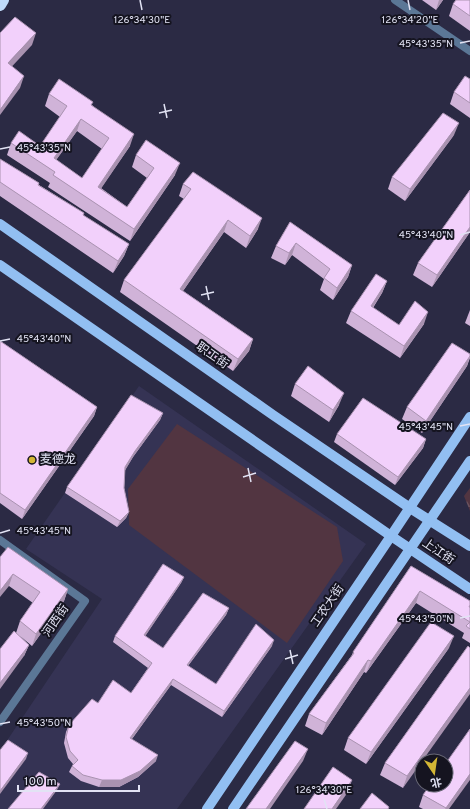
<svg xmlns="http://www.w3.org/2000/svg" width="470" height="809" viewBox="0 0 470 809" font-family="Overpass,'Noto Sans SC',sans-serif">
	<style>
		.built { fill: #353354 }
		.forest { fill: url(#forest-firs) }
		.park { fill: #523541 }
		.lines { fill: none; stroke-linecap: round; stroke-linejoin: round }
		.street { stroke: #5b7796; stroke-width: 8 }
		.primary { stroke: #92bff2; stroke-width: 10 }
		.highway { stroke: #bfdaf9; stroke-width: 12 }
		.wall { fill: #d0b3d8; fill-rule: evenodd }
		.shaded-wall { fill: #a992b0 }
		.building { fill: #f2d0fb; stroke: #a992b0; fill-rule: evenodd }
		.ticks { fill: none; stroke: #e2e3f4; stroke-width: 1.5 }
		.poi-dot { fill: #d3b635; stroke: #151420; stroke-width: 1.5 }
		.labels { text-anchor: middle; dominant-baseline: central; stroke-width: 4; stroke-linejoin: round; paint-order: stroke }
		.street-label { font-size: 12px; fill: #e2e3f4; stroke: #151420 }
		.poi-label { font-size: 12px; fill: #e2e3f4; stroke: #151420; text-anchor: start }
		.ticks-label { font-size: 10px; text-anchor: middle; fill: #e2e3f4; stroke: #151420; stroke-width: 4; stroke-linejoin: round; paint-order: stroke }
	</style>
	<defs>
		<pattern id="forest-firs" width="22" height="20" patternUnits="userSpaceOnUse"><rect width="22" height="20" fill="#523541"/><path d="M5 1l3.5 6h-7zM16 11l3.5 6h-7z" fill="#6b525d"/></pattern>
	</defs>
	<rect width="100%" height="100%" fill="#2b2a44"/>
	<polygon class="built" points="139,386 366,544 177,809 0,809 0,751 102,599 26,549"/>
	<polygon class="forest" points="470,488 470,511 464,496"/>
	<polygon class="park" points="177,424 337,527 343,561 287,643 129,525 128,489"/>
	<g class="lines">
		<g class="street">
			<polyline points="395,0 470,51"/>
			<polyline points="0,540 85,601 0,722"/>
		</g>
		<g class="primary">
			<polyline points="0,224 273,415 410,508 470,546"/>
			<polyline points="0,265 391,536 470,589"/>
			<polyline points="207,809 391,536 470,417"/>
			<polyline points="233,809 470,461"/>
		</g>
		<polyline class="highway" points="0,5 3,0"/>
	</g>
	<g class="wall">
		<polygon points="422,0 443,0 436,10"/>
		<polygon points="470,0 470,31 449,16 453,4"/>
		<polygon points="470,79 470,118 450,104 454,92"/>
		<path d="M49,94L92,105L130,146L101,188L127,207L147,178L132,167L136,155L175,175L130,241L48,187L50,183L7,155L11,143L40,146L60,117L45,106ZM77,131L102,149L82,178L56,160Z"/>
		<polygon points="454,135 405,201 388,189 392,177"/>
		<polygon points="0,159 39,183 39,185 84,213 83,215 129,244 124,256 113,273 0,196"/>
		<polygon points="183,184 258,229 246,248 224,232 183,291 253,339 249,351 233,371 120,292 124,280 184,199 179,196"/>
		<polygon points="470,190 470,232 432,287 413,275 418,263"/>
		<polygon points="290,222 352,265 348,277 333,300 320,290 324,279 292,255 285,265 271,258 276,246"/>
		<polygon points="387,281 382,293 373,308 399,325 424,324 400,358 346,323 351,311"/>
		<polygon points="470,310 470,326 465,323"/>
		<polygon points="0,341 97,407 94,416 22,519 0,503"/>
		<polygon points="470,354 470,358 467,366 422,433 402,419 407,407"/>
		<polygon points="295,384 339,405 329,422 291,396"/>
		<polygon points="163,413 160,420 133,457 125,470 124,488 129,512 126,518 117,527 65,493 67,487"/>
		<polygon points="337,434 426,439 423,448 395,485 334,442"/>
		<polygon points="0,557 68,589 64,601 32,646 20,636 29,645 24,656 16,633 20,621 33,603 9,586"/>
		<polygon points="411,566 470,601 470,643 462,638 464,633 416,603 366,673 364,672 322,735 305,726 309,714 352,655 353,652"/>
		<polygon points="184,577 181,583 145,636 163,648 229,608 226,615 188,666 216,684 272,646 222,717 171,685 132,739 156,761 138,777 119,787 99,787 81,781 69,772 73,764 68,758 64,743 66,732 69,725 98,703 131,693 148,668 113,642 115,636"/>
		<polygon points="468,646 403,788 380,775 385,763"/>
		<polygon points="449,648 366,764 344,750 348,738"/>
		<polygon points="423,795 449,809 423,809 419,807"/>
	</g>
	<g class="shaded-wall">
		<polygon points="439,0 443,0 436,10"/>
		<polygon points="36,33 32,45 4,75 8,63"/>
		<polygon points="24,76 20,88 0,115 0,110"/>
		<polygon points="81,119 77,131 49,170 54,158"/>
		<polygon points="459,123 454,135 405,201 410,189"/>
		<polygon points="134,134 130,146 94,199 98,187"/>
		<polygon points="180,163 175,175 130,241 134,229"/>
		<polygon points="262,218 258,229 246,248 250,236"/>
		<polygon points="228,220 224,232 176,301 180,289"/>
		<polygon points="470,227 470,232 432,287 437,275"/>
		<polygon points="296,243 292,255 285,265 289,253"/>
		<polygon points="129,244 124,256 113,273 118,261"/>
		<polygon points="352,265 348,277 333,300 337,288"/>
		<polygon points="387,281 382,293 366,318 371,306"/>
		<polygon points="428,312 424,324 400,358 404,346"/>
		<polygon points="253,339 249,351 233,371 238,359"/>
		<polygon points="470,356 467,366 422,433 426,421"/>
		<polygon points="344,393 339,405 329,422 333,410"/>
		<polygon points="97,407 94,416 22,519 25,510"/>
		<polygon points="163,413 160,420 133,457 123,474 125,467 135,451"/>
		<polygon points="426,439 423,448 395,485 398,477"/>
		<polygon points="129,512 126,518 117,527 120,521"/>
		<polygon points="13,574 9,586 0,597 0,591"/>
		<polygon points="184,577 181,583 142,641 144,635"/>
		<polygon points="68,589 64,601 32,646 36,634"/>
		<polygon points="420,591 416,603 366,673 371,661"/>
		<polygon points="229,608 226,615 184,671 187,665"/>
		<polygon points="454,636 449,648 366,764 371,752"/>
		<polygon points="274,640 272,646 222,717 224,711"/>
		<polygon points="29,645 24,656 0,689 0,683"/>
		<polygon points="368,660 364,672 322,735 326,723"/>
		<polygon points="173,679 171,685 128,744 130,738"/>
		<polygon points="470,688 470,694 403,788 407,776"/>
		<polygon points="308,749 303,761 270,809 266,809"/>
		<polygon points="28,753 26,759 0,794 0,791"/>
		<polygon points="158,755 156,761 138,777 119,787 99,787 102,780"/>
		<polygon points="470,774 470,780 449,809 445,809"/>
		<polygon points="352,780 348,792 336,809 332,809"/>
		<polygon points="60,784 57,790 43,809 41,809"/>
	</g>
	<g class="building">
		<polygon points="456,0 470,0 470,16 453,4"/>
		<polygon points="15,17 36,33 8,63 24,76 0,110 0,33"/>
		<polygon points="465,76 470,79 470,103 454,92"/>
		<path d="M59,79L93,102L91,105L134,134L98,187L127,207L154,168L136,155L146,140L180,163L134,229L53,175L55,172L11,143L19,131L40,146L67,106L49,94ZM81,119L109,138L82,178L54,158Z"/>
		<polygon points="443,113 459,123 410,189 392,177"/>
		<polygon points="0,159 39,183 38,185 84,213 83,215 129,244 118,261 0,182"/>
		<polygon points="193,172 262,218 250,236 228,220 180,289 253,339 238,359 124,280 191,189 183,184"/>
		<polygon points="470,190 470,227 437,275 418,263"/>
		<polygon points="290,222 352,265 337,288 324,278 330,269 296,243 289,253 276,246"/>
		<polygon points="376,274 387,281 371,306 399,325 415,301 428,312 404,346 351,311"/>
		<polygon points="0,341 97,407 25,510 0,493"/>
		<polygon points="452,343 470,354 470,356 426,421 407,407"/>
		<polygon points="308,366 344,393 333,410 295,384"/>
		<polygon points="131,395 163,413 135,451 125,467 124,488 129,512 120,521 67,487"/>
		<polygon points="363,398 426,439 398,477 337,434"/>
		<polygon points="8,547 68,589 36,634 20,621 40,592 13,574 0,591 0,557"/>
		<polygon points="163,564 184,577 144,635 163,648 203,593 229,608 187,665 216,684 256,624 274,640 224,711 173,679 130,738 158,755 140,771 121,780 102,780 83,775 72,766 78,760 70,751 66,737 69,725 92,699 98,703 113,680 131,693 152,663 115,636"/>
		<polygon points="411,566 470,601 470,605 469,607 470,607 470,629 466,626 470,622 420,591 371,661 368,660 326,723 309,714 354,653 353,652"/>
		<polygon points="431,622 454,636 371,752 348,738"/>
		<polygon points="14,631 29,645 0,683 0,649"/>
		<polygon points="468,646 470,648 470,688 407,776 385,763"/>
		<polygon points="470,729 470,774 446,808 423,795 430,785 446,785 446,763"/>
		<polygon points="8,740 28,753 0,791 0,750"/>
		<polygon points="295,741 308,749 266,809 246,809"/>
		<polygon points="333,767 352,780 332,809 304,809"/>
		<polygon points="39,772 60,784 41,809 8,809"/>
		<polygon points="372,793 389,807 388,809 360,809"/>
	</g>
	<path class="ticks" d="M140,0L142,10M408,0L410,10M460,43L470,41M164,104L167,118M159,113L172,110M0,149L10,147M460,235L470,232M206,286L209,300M201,295L214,292M0,341L10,339M460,426L470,424M248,468L251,482M243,477L256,473M0,533L10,530M460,618L470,616M290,650L293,664M285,659L298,655M0,724L10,722M324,799L327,809"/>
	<circle class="poi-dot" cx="32" cy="460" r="4"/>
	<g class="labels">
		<g class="street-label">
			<text transform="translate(212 356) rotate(35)">职工街</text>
			<text transform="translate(438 552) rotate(34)">上江街</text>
			<text transform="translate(328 606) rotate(-56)">工农大街</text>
			<text transform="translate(56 621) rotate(-55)">河西街</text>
		</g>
		<g class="poi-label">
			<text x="40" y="460">麦德龙</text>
		</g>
	</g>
	<g class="ticks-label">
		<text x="142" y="23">126°34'30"E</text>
		<text x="410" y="23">126°34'20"E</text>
		<text x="426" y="47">45°43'35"N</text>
		<text x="44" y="151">45°43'35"N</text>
		<text x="426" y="238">45°43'40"N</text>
		<text x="44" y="342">45°43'40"N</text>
		<text x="426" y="430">45°43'45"N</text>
		<text x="44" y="534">45°43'45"N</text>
		<text x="426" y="622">45°43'50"N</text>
		<text x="44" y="726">45°43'50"N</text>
		<text x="324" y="793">126°34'30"E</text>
	</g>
	<g transform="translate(434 773) rotate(167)"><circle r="19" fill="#151420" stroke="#676775"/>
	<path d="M0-3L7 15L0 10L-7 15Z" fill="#d3b635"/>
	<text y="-6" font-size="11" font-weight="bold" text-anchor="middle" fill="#e2e3f4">北</text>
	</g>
	<path d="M18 785v6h121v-6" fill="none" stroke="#e2e3f4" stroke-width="2"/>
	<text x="24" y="785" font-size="12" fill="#e2e3f4" stroke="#151420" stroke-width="3" paint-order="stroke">100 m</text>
</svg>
